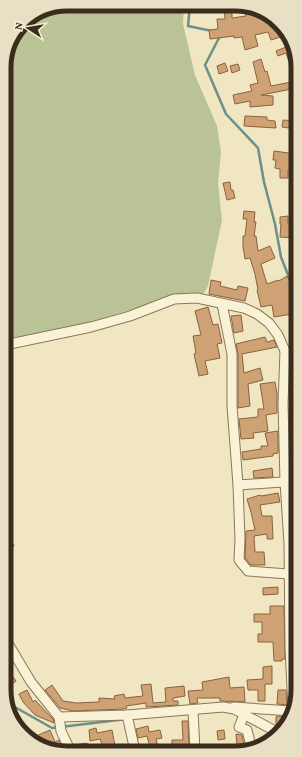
<svg xmlns="http://www.w3.org/2000/svg" width="302" height="757" viewBox="0 0 302 757" font-family="'Crimson Pro',serif">
	<style>
		.cemetery { fill: #bac395 }
		.lines { fill: none; stroke-linecap: round; stroke-linejoin: round }
		.stream { stroke: #6b918a; stroke-width: 2.5 }
		.building { fill: #cfa276; stroke: #8a623d }
		.minor-casing { stroke: #8a7758; stroke-width: 11 }
		.minor { stroke: #faf2d6; stroke-width: 9 }
		.rim { fill: none; stroke: #3a2d1d; stroke-width: 5 }
	</style>
	<rect width="100%" height="100%" fill="#f0e6c2"/>
	<polygon class="cemetery" points="67,4 184,5 183,24 195,75 217,126 221,152 218,183 222,220 208,286 204,293 177,295 164,297 140,307 86,323 5,340 4,63 25,20"/>
	<g class="lines">
		<g class="stream">
			<polyline points="190,5 188,26 212,31"/>
			<polyline points="220,36 205,65 226,114 258,148 264,182 275,224 281,257 297,298"/>
			<polyline points="6,702 52,728 127,719"/>
		</g>
	</g>
	<g class="building">
		<polygon points="224,5 232,5 232,18 246,16 244,5 248,5 272,18 273,22 277,21 279,27 282,26 287,35 271,40 268,32 255,35 258,46 245,50 242,37 234,38 234,36 210,39 209,30 218,29 217,19 225,19"/>
		<polygon points="291,45 294,54 296,53 296,60 289,62 286,53 278,56 276,51"/>
		<polygon points="261,59 265,72 267,71 271,86 291,82 292,89 261,95 273,96 273,105 250,107 250,101 235,104 233,95 252,91 250,85 258,83 253,62"/>
		<polygon points="225,63 228,71 219,74 217,66"/>
		<polygon points="238,64 240,70 232,73 230,66"/>
		<polygon points="245,116 267,117 267,120 275,121 276,128 244,126"/>
		<polygon points="283,120 295,121 295,129 282,127"/>
		<polygon points="274,151 296,154 293,170 288,170 288,178 280,178 280,169 275,168 276,160 273,160"/>
		<polygon points="230,182 231,190 233,190 235,198 227,200 223,183"/>
		<polygon points="244,211 255,212 254,222 256,222 254,236 256,236 258,251 270,246 275,258 261,264 267,284 278,280 279,281 287,276 290,282 292,295 292,314 274,317 272,305 261,307 257,290 258,290 255,274 250,258 245,259 243,247 243,236 245,236 247,219 243,219"/>
		<polygon points="288,216 288,224 295,225 293,238 280,237 281,224 280,224 280,217"/>
		<polygon points="211,280 221,282 220,286 237,290 238,286 248,288 245,301 209,294"/>
		<polygon points="208,307 213,325 218,324 222,343 217,344 220,358 205,361 208,374 199,376 194,354 196,353 193,336 201,335 195,311"/>
		<polygon points="241,315 243,331 234,333 231,316"/>
		<polygon points="265,337 267,342 274,340 277,347 242,354 244,373 260,368 263,380 248,384 250,406 238,408 238,354 236,344"/>
		<polygon points="275,382 277,394 277,413 266,415 268,431 253,433 254,438 241,439 239,419 258,417 258,409 264,409 260,384"/>
		<polygon points="297,408 297,434 290,435 289,410"/>
		<polygon points="278,431 278,453 273,454 273,456 243,460 242,452 261,449 261,446 268,446 265,433"/>
		<polygon points="272,468 273,477 254,478 253,471"/>
		<polygon points="278,493 280,502 260,505 262,516 272,516 273,539 267,539 267,534 254,536 255,552 264,552 265,565 251,565 245,558 246,531 255,530 251,512 247,499 260,495 261,496"/>
		<polygon points="292,502 297,503 297,523 294,523"/>
		<polygon points="6,532 14,546 6,550"/>
		<polygon points="278,587 278,594 263,595 263,588"/>
		<polygon points="270,606 284,606 285,659 282,659 282,661 274,661 273,642 258,642 258,634 262,634 262,622 254,622 254,614 270,614"/>
		<polygon points="272,666 272,684 265,684 265,701 258,701 258,690 248,690 247,680 263,679 263,667"/>
		<polygon points="6,667 16,681 6,689"/>
		<polygon points="229,677 230,688 244,687 245,702 220,701 220,698 197,698 198,703 190,704 188,691 203,690 202,682"/>
		<polygon points="151,684 153,703 166,702 165,688 184,686 185,696 173,698 173,701 178,701 178,705 146,707 146,703 126,706 127,708 124,709 73,711 60,708 45,690 52,685 63,701 76,703 99,702 99,698 115,699 114,696 124,694 125,698 143,696 141,685"/>
		<polygon points="27,690 33,702 35,700 50,716 53,719 54,723 35,715 23,702 19,694"/>
		<polygon points="278,690 286,690 287,705 277,704"/>
		<polygon points="277,716 287,717 286,726 279,726 276,725 276,717"/>
		<polygon points="182,721 188,721 189,748 183,748 183,751 172,751 172,740 183,740"/>
		<polygon points="148,726 149,732 160,730 162,738 156,739 159,751 151,751 147,736 138,738 136,729"/>
		<polygon points="96,728 97,733 112,730 115,746 123,744 124,752 100,752 99,748 103,747 100,739 90,741 89,730"/>
		<polygon points="50,730 55,742 59,740 63,748 56,752 39,744 36,736"/>
		<polygon points="224,730 225,739 218,740 217,731"/>
		<polygon points="236,734 242,735 244,745 237,746"/>
		<polygon points="87,743 89,752 77,752 74,745"/>
	</g>
	<g class="lines">
		<defs>
			<g id="minor">
				<polyline points="222,304 232,354 232,406 238,485 240,539 239,560 248,571 289,574"/>
				<polyline points="5,345 91,327 130,316 174,299 197,298 244,308 257,314 269,323 278,335 285,351 297,369"/>
				<polyline points="285,351 283,404 285,482 289,543 290,648 293,708"/>
				<polyline points="238,485 297,481"/>
				<polyline points="6,640 31,682 59,717 127,715 223,707 234,709 279,733"/>
				<polyline points="234,707 291,711"/>
				<polyline points="193,710 195,751"/>
				<polyline points="127,715 135,751"/>
				<polyline points="244,715 239,727 247,730 250,742 250,751"/>
				<polyline points="59,717 61,731 71,752"/>
			</g>
		</defs>
		<use href="#minor" class="minor-casing"/>
		<use href="#minor" class="minor"/>
	</g>
	<path d="M0 0H302V757H0ZM67 11H235A56 56 0 0 1 291 67V690A56 56 0 0 1 235 746H67A56 56 0 0 1 11 690V67A56 56 0 0 1 67 11Z" fill="#e8dfc4" fill-rule="evenodd"/>
	<path class="rim" d="M67 11H235A56 56 0 0 1 291 67V690A56 56 0 0 1 235 746H67A56 56 0 0 1 11 690V67A56 56 0 0 1 67 11Z"/>
	<g transform="translate(28 28) rotate(282)" stroke="#f7efd2" stroke-width="3" paint-order="stroke">
	<path d="M0-3L7 15L0 10L-7 15Z" fill="#3a2d1d"/>
	<text y="-6" font-size="11" font-weight="bold" text-anchor="middle" fill="#3a2d1d">N</text>
	</g>
</svg>
